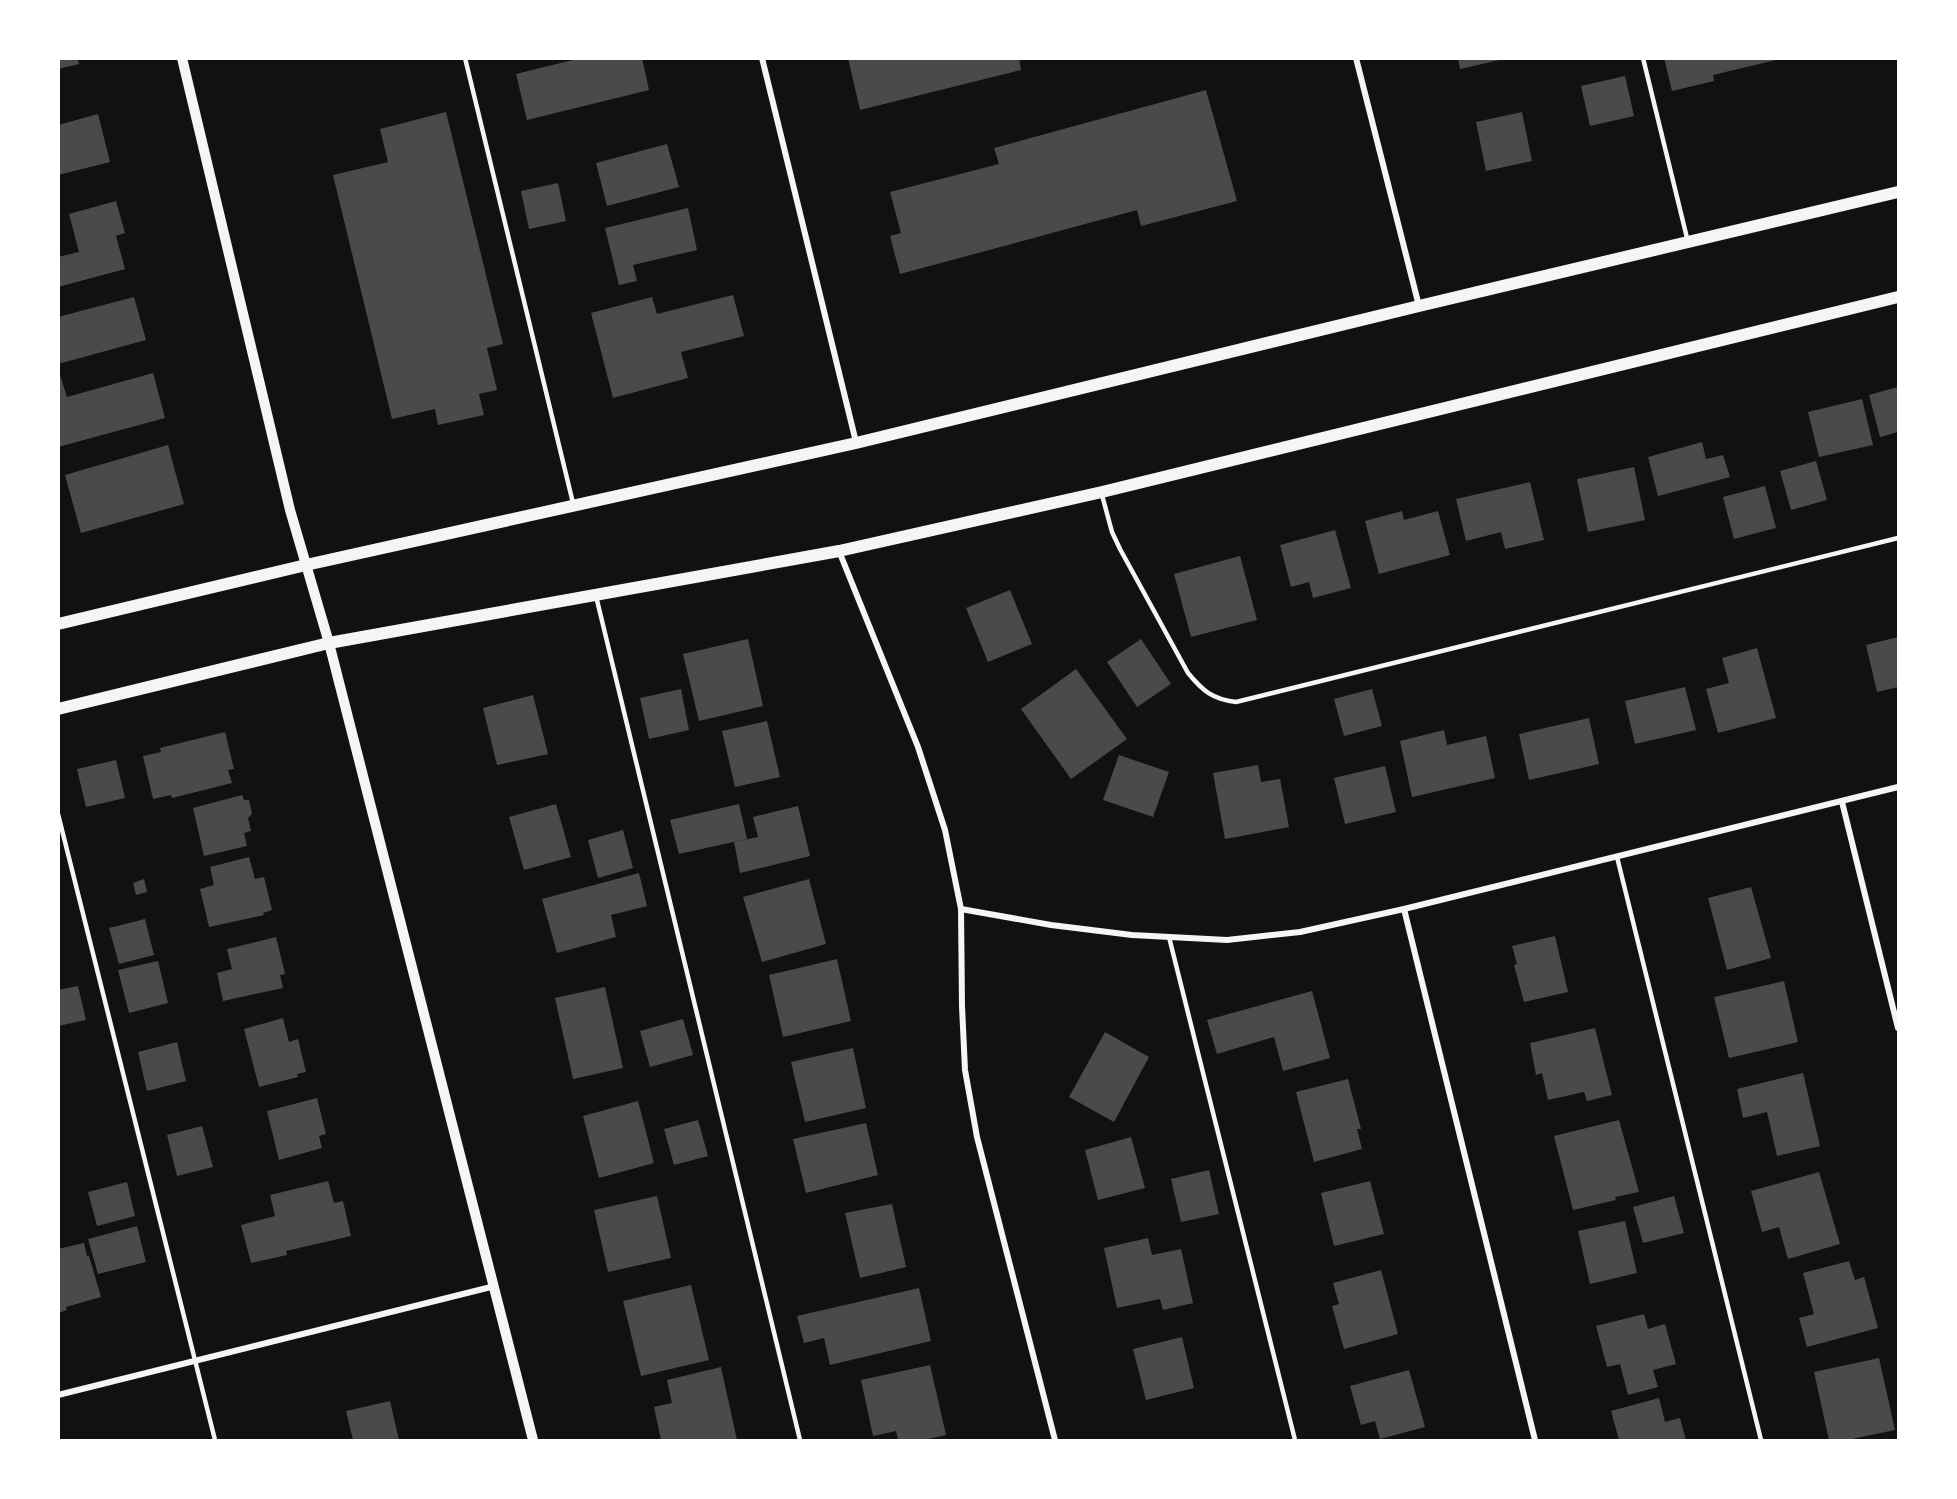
<svg xmlns="http://www.w3.org/2000/svg" width="1957" height="1499" viewBox="0 0 1957 1499" font-family="Manrope,sans-serif">
	<style>
		.building { fill: #4a4a4a }
		.lines { fill: none; stroke-linecap: round; stroke-linejoin: round }
		.service { stroke: #f5f5f5; stroke-width: 4.5 }
		.minor { stroke: #f5f5f5; stroke-width: 6 }
		.tertiary { stroke: #f5f5f5; stroke-width: 10 }
		.secondary { stroke: #f5f5f5; stroke-width: 12 }
	</style>
	<rect width="100%" height="100%" fill="#111"/>
	<g class="building">
		<polygon points="58,58 77,58 79,64 58,69"/>
		<polygon points="581,58 642,58 649,90 527,120 516,74"/>
		<polygon points="848,58 1019,58 1021,70 860,110"/>
		<polygon points="1458,58 1504,58 1504,59 1460,69"/>
		<polygon points="1664,58 1780,58 1780,59 1713,75 1714,81 1672,91"/>
		<polygon points="1625,76 1634,116 1590,126 1581,86"/>
		<polygon points="1206,90 1237,201 1141,226 1137,210 900,274 890,236 901,233 890,192 999,164 994,148"/>
		<polygon points="446,112 503,344 487,348 497,390 479,394 484,415 438,425 435,409 392,419 333,175 388,162 380,129"/>
		<polygon points="1522,112 1532,161 1486,171 1476,122"/>
		<polygon points="98,114 110,162 58,175 58,125"/>
		<polygon points="667,144 679,187 607,206 596,163"/>
		<polygon points="558,183 566,221 529,229 521,191"/>
		<polygon points="116,201 125,233 116,236 125,269 58,287 58,257 79,252 69,214"/>
		<polygon points="688,208 697,250 633,265 637,281 619,285 605,228"/>
		<polygon points="733,295 744,336 681,352 688,378 613,398 591,313 652,297 657,314"/>
		<polygon points="134,297 146,340 58,364 58,317"/>
		<polygon points="58,369 67,397 153,373 165,418 58,447"/>
		<polygon points="1898,387 1898,432 1880,437 1869,395"/>
		<polygon points="1862,399 1873,445 1819,457 1808,412"/>
		<polygon points="1702,442 1706,459 1723,455 1730,477 1658,496 1648,457"/>
		<polygon points="168,445 184,504 81,533 65,475"/>
		<polygon points="1816,461 1827,500 1791,510 1780,471"/>
		<polygon points="1634,467 1645,520 1588,532 1577,479"/>
		<polygon points="1530,482 1544,540 1505,549 1501,532 1466,541 1456,499"/>
		<polygon points="1765,486 1776,528 1734,539 1723,497"/>
		<polygon points="1402,511 1404,520 1438,511 1450,555 1379,574 1365,521"/>
		<polygon points="1335,530 1351,588 1313,598 1309,582 1291,587 1280,545"/>
		<polygon points="1240,556 1257,620 1191,637 1174,574"/>
		<polygon points="1010,590 1032,644 988,662 966,608"/>
		<polygon points="1898,637 1898,687 1877,692 1866,645"/>
		<polygon points="748,639 763,706 699,721 683,654"/>
		<polygon points="1141,639 1171,684 1137,707 1107,662"/>
		<polygon points="1757,648 1776,718 1718,733 1706,689 1729,683 1722,658"/>
		<polygon points="1076,669 1127,739 1071,779 1021,709"/>
		<polygon points="1685,687 1696,730 1635,744 1625,701"/>
		<polygon points="681,689 689,730 649,739 640,698"/>
		<polygon points="1372,689 1382,726 1344,736 1334,699"/>
		<polygon points="533,695 548,754 497,765 483,708"/>
		<polygon points="1589,718 1599,764 1529,780 1519,734"/>
		<polygon points="767,721 780,777 735,787 722,731"/>
		<polygon points="1444,730 1447,745 1486,736 1495,778 1412,797 1400,741"/>
		<polygon points="225,732 234,769 228,770 232,783 172,798 171,795 153,799 143,756 161,752 160,748"/>
		<polygon points="1119,755 1169,772 1153,817 1103,800"/>
		<polygon points="116,760 125,798 86,807 77,769"/>
		<polygon points="1258,765 1261,782 1280,779 1289,827 1225,839 1213,773"/>
		<polygon points="1385,766 1396,812 1345,824 1334,778"/>
		<polygon points="242,795 244,800 249,800 252,814 248,818 251,831 244,833 247,846 204,856 193,808"/>
		<polygon points="556,804 571,857 524,870 509,817"/>
		<polygon points="739,804 747,839 679,854 670,820"/>
		<polygon points="798,806 810,856 740,873 734,842 758,837 753,817"/>
		<polygon points="623,830 633,868 598,878 588,840"/>
		<polygon points="249,857 255,879 264,877 272,910 263,913 264,915 209,927 200,889 214,885 210,867"/>
		<polygon points="639,873 647,906 611,915 616,937 557,953 542,899"/>
		<polygon points="144,879 147,892 136,895 133,883"/>
		<polygon points="809,879 826,944 762,962 743,897"/>
		<polygon points="1751,887 1771,958 1727,970 1708,898"/>
		<polygon points="145,919 154,955 119,964 109,928"/>
		<polygon points="1555,936 1568,992 1524,1002 1514,965 1517,964 1512,946"/>
		<polygon points="276,937 285,974 280,975 283,988 223,1001 217,973 232,969 227,949"/>
		<polygon points="837,959 851,1021 783,1037 769,975"/>
		<polygon points="158,961 168,1003 129,1013 118,970"/>
		<polygon points="1784,981 1798,1042 1729,1058 1714,997"/>
		<polygon points="78,986 86,1020 58,1026 58,990"/>
		<polygon points="605,987 623,1068 573,1079 555,998"/>
		<polygon points="1312,991 1330,1058 1283,1071 1274,1037 1217,1054 1207,1020"/>
		<polygon points="283,1018 289,1042 298,1039 306,1072 297,1074 298,1077 259,1087 244,1029"/>
		<polygon points="683,1019 693,1055 650,1067 640,1031"/>
		<polygon points="1595,1028 1612,1095 1587,1101 1584,1092 1548,1100 1542,1073 1536,1075 1530,1043"/>
		<polygon points="1105,1032 1149,1057 1114,1122 1069,1097"/>
		<polygon points="177,1042 186,1081 147,1091 138,1052"/>
		<polygon points="853,1048 866,1108 805,1122 791,1062"/>
		<polygon points="1803,1073 1820,1146 1777,1156 1767,1112 1743,1118 1737,1089"/>
		<polygon points="1348,1079 1361,1129 1357,1129 1362,1149 1314,1162 1296,1092"/>
		<polygon points="317,1098 326,1134 319,1136 322,1148 279,1160 267,1111"/>
		<polygon points="638,1101 654,1163 599,1178 583,1116"/>
		<polygon points="698,1120 708,1156 674,1165 664,1129"/>
		<polygon points="1619,1120 1639,1192 1615,1197 1616,1200 1573,1210 1554,1136"/>
		<polygon points="866,1123 878,1175 806,1193 793,1139"/>
		<polygon points="202,1126 213,1167 177,1176 167,1135"/>
		<polygon points="1131,1137 1145,1188 1098,1200 1085,1150"/>
		<polygon points="1209,1170 1219,1214 1181,1222 1171,1179"/>
		<polygon points="1819,1172 1840,1244 1788,1259 1779,1227 1762,1232 1751,1191"/>
		<polygon points="328,1181 334,1203 343,1201 351,1236 286,1251 287,1255 251,1263 241,1225 275,1216 270,1195"/>
		<polygon points="1370,1181 1384,1234 1334,1246 1321,1193"/>
		<polygon points="127,1182 135,1216 97,1226 88,1192"/>
		<polygon points="657,1196 671,1258 608,1272 594,1210"/>
		<polygon points="1674,1196 1684,1233 1643,1243 1633,1207"/>
		<polygon points="892,1204 906,1267 860,1278 845,1213"/>
		<polygon points="1625,1221 1637,1273 1590,1284 1578,1231"/>
		<polygon points="137,1226 146,1262 98,1274 88,1239"/>
		<polygon points="1148,1238 1152,1255 1181,1249 1193,1303 1163,1310 1160,1299 1117,1308 1104,1248"/>
		<polygon points="84,1243 87,1256 89,1256 101,1297 66,1307 67,1310 59,1313 58,1249"/>
		<polygon points="1849,1261 1855,1280 1864,1277 1878,1328 1807,1347 1799,1318 1814,1314 1803,1273"/>
		<polygon points="1381,1270 1398,1334 1344,1349 1332,1306 1339,1304 1333,1283"/>
		<polygon points="691,1285 709,1360 641,1376 623,1301"/>
		<polygon points="919,1288 931,1341 830,1365 824,1338 804,1343 797,1316"/>
		<polygon points="1644,1314 1648,1329 1665,1324 1676,1364 1653,1370 1658,1387 1628,1395 1620,1364 1607,1367 1596,1326"/>
		<polygon points="1182,1337 1194,1388 1146,1400 1133,1349"/>
		<polygon points="1879,1358 1895,1430 1847,1440 1829,1440 1814,1372"/>
		<polygon points="930,1365 946,1435 923,1440 898,1440 896,1431 873,1436 861,1380"/>
		<polygon points="721,1367 737,1440 661,1440 654,1407 672,1403 667,1380"/>
		<polygon points="1409,1370 1425,1427 1380,1439 1375,1421 1361,1425 1350,1386"/>
		<polygon points="1659,1398 1665,1422 1680,1418 1686,1440 1619,1440 1611,1411"/>
		<polygon points="390,1401 399,1440 353,1440 346,1411"/>
	</g>
	<g class="lines">
		<g class="service">
			<polyline points="465,58 573,503"/>
			<polyline points="1643,58 1688,242"/>
			<path d="M1102,495L1112,532L1120,549L1188,673C1203,691 1212,699 1236,702L1898,538"/>
			<polyline points="596,596 800,1440"/>
			<polyline points="58,814 215,1440"/>
			<polyline points="1617,857 1761,1440"/>
			<polyline points="1169,937 1295,1440"/>
		</g>
		<g class="minor">
			<polyline points="762,58 856,442"/>
			<polyline points="1356,58 1419,306"/>
			<polyline points="839,551 918,747 945,830 961,909 962,1006 965,1070 977,1137 1055,1440"/>
			<polyline points="1842,802 1898,1028"/>
			<polyline points="961,909 1051,925 1132,935 1227,940 1300,932 1404,909 1898,787"/>
			<polyline points="1404,909 1535,1440"/>
			<polyline points="58,1395 495,1286"/>
		</g>
		<polyline class="tertiary" points="182,58 290,510 329,643 533,1440"/>
		<g class="secondary">
			<polyline points="58,624 306,565 856,443 1419,306 1898,192"/>
			<polyline points="58,709 329,643 839,551 1102,492 1898,297"/>
		</g>
	</g>
	<rect width="1957" height="1499" fill="none" stroke="#ffffff" stroke-width="120"/>
</svg>
